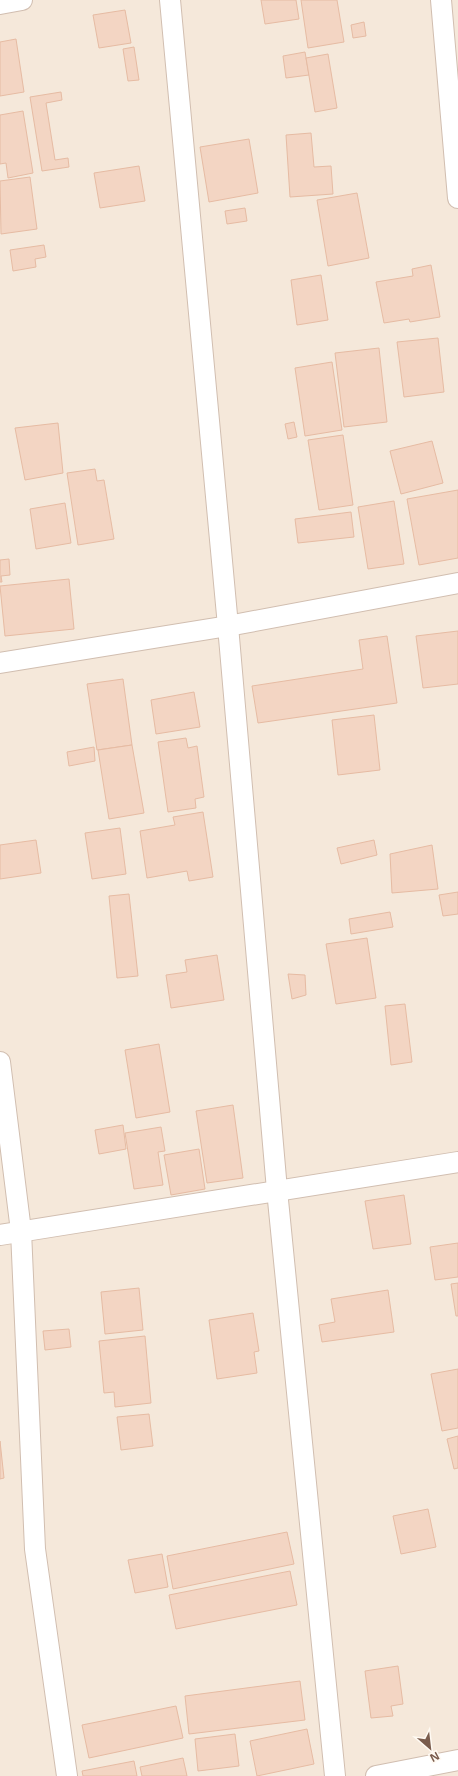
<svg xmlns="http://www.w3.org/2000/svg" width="458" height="1776" viewBox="0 0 458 1776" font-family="'Noto Sans',sans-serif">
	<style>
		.residential { fill: #f5e8da }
		.building { fill: #f3d5c3; stroke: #e6bba3 }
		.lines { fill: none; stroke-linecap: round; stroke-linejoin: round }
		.minor-casing { stroke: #d1beb0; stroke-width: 22 }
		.minor { stroke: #fff; stroke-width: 20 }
	</style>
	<rect width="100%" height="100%" fill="#fdf6ec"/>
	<rect class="residential" x="0" y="0" width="458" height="1776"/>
	<g class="building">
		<polygon points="261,0 296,0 299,19 265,24"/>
		<polygon points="301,0 337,0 344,42 308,48"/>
		<polygon points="125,10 131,43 99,48 93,15"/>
		<polygon points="364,22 366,36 353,38 351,25"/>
		<polygon points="16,39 24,92 0,96 0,42"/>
		<polygon points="134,47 139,80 128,81 123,49"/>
		<polygon points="305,52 309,75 286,78 283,56"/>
		<polygon points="328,54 337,108 315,112 306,58"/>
		<polygon points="61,92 62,100 46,103 55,160 68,158 69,167 42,171 30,97"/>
		<polygon points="23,111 33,173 8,178 6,163 0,164 0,115"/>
		<polygon points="311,133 314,167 331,166 333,194 290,197 286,135"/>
		<polygon points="249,139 258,193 209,202 200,147"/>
		<polygon points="139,166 145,201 100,208 94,173"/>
		<polygon points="30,177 37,229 1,234 0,181"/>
		<polygon points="357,193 369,258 328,266 317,200"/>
		<polygon points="245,208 247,221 227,224 225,211"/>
		<polygon points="44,245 46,257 35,259 36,267 13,271 10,250"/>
		<polygon points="431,265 440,317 410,322 409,319 384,323 376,282 413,276 412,269"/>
		<polygon points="321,275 328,320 297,325 291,280"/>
		<polygon points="438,338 444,392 404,397 397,342"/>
		<polygon points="379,348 387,422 344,427 335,353"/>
		<polygon points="332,362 342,430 305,436 295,368"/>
		<polygon points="294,422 297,437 288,439 285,424"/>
		<polygon points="58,423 63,473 25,480 15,428"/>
		<polygon points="343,435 353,505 319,510 308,440"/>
		<polygon points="432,441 443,483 401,494 390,451"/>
		<polygon points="95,469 97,481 104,480 114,539 78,545 67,473"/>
		<polygon points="458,490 458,558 419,565 407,499"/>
		<polygon points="394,501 404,564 368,569 358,507"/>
		<polygon points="65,503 71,543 36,549 30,509"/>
		<polygon points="351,512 354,537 298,543 295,519"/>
		<polygon points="9,559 10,575 1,576 2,582 0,582 0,560"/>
		<polygon points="69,579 74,629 5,636 0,586"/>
		<polygon points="458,631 458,684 423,688 416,636"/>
		<polygon points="387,636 397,703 258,723 252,686 363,669 359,640"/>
		<polygon points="123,679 132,745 97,750 87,684"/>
		<polygon points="194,692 200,727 156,734 151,700"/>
		<polygon points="374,715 380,770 338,775 332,720"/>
		<polygon points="186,738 188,748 197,746 204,797 195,799 196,808 168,812 158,742"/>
		<polygon points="132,745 144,813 109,819 98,750"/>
		<polygon points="94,747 95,761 69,766 67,752"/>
		<polygon points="203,812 213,877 189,881 187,871 147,878 140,831 175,825 173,817"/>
		<polygon points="120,828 126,874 92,879 85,833"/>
		<polygon points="36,840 41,873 0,879 0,845"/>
		<polygon points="374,840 377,855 341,864 337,848"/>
		<polygon points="432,845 438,889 392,893 390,854"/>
		<polygon points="458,892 458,914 443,916 439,895"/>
		<polygon points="129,894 138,976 117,978 109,896"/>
		<polygon points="390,912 393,927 351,934 349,919"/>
		<polygon points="367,938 376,998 336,1004 326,944"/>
		<polygon points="217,955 224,1000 171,1008 166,975 187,972 185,960"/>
		<polygon points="288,974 305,975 306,995 292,999"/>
		<polygon points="405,1004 412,1062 391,1065 385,1006"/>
		<polygon points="159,1044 170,1112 136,1118 125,1050"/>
		<polygon points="233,1105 243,1178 207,1183 196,1111"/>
		<polygon points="123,1125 126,1149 99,1154 95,1130"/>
		<polygon points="161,1127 165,1151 158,1152 163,1185 134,1189 125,1133"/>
		<polygon points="199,1149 205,1189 171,1195 164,1155"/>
		<polygon points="404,1195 411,1244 373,1249 365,1201"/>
		<polygon points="458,1243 458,1277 435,1280 430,1247"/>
		<polygon points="458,1283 458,1316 456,1316 451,1284"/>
		<polygon points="139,1288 143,1330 105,1334 101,1292"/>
		<polygon points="388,1290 394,1332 322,1342 319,1325 335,1322 331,1299"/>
		<polygon points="253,1313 259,1351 254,1352 257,1373 217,1379 209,1320"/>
		<polygon points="69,1329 71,1347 45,1350 43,1331"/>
		<polygon points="145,1336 151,1403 115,1407 114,1392 104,1393 99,1341"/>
		<polygon points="458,1369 458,1428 442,1431 431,1374"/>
		<polygon points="149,1414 153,1446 121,1450 117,1417"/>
		<polygon points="458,1436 458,1468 454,1469 447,1439"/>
		<polygon points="0,1441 4,1478 0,1479"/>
		<polygon points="428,1509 436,1547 401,1554 393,1516"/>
		<polygon points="287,1532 294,1564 173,1589 167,1556"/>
		<polygon points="162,1554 168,1587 135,1593 128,1560"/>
		<polygon points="290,1571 297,1605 176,1629 169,1595"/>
		<polygon points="398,1666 403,1704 391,1706 393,1716 371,1718 365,1671"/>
		<polygon points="300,1681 305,1720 189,1734 185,1696"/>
		<polygon points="176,1706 183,1738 89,1758 82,1725"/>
		<polygon points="307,1729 314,1764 257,1776 250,1741"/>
		<polygon points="235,1734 239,1766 198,1771 195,1739"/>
		<polygon points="183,1758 187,1776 142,1776 140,1767"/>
		<polygon points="134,1761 137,1776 83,1776 82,1771"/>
	</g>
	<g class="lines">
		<defs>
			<g id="minor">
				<polyline points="170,0 228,626 277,1190 335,1776"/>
				<polyline points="441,0 458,198"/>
				<polyline points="0,4 22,0"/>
				<polyline points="0,663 228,626 458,583"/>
				<polyline points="0,1062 21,1231 35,1549 67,1776"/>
				<polyline points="0,1235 458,1162"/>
				<polyline points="376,1776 458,1760"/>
			</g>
		</defs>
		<use href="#minor" class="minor-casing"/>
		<use href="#minor" class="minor"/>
	</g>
	<g transform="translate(430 1748) rotate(152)" stroke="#fffaf3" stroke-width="3" paint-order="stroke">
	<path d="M0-3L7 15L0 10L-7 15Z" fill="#7a5c4d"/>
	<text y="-6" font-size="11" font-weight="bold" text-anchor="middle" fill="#7a5c4d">N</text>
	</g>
</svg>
